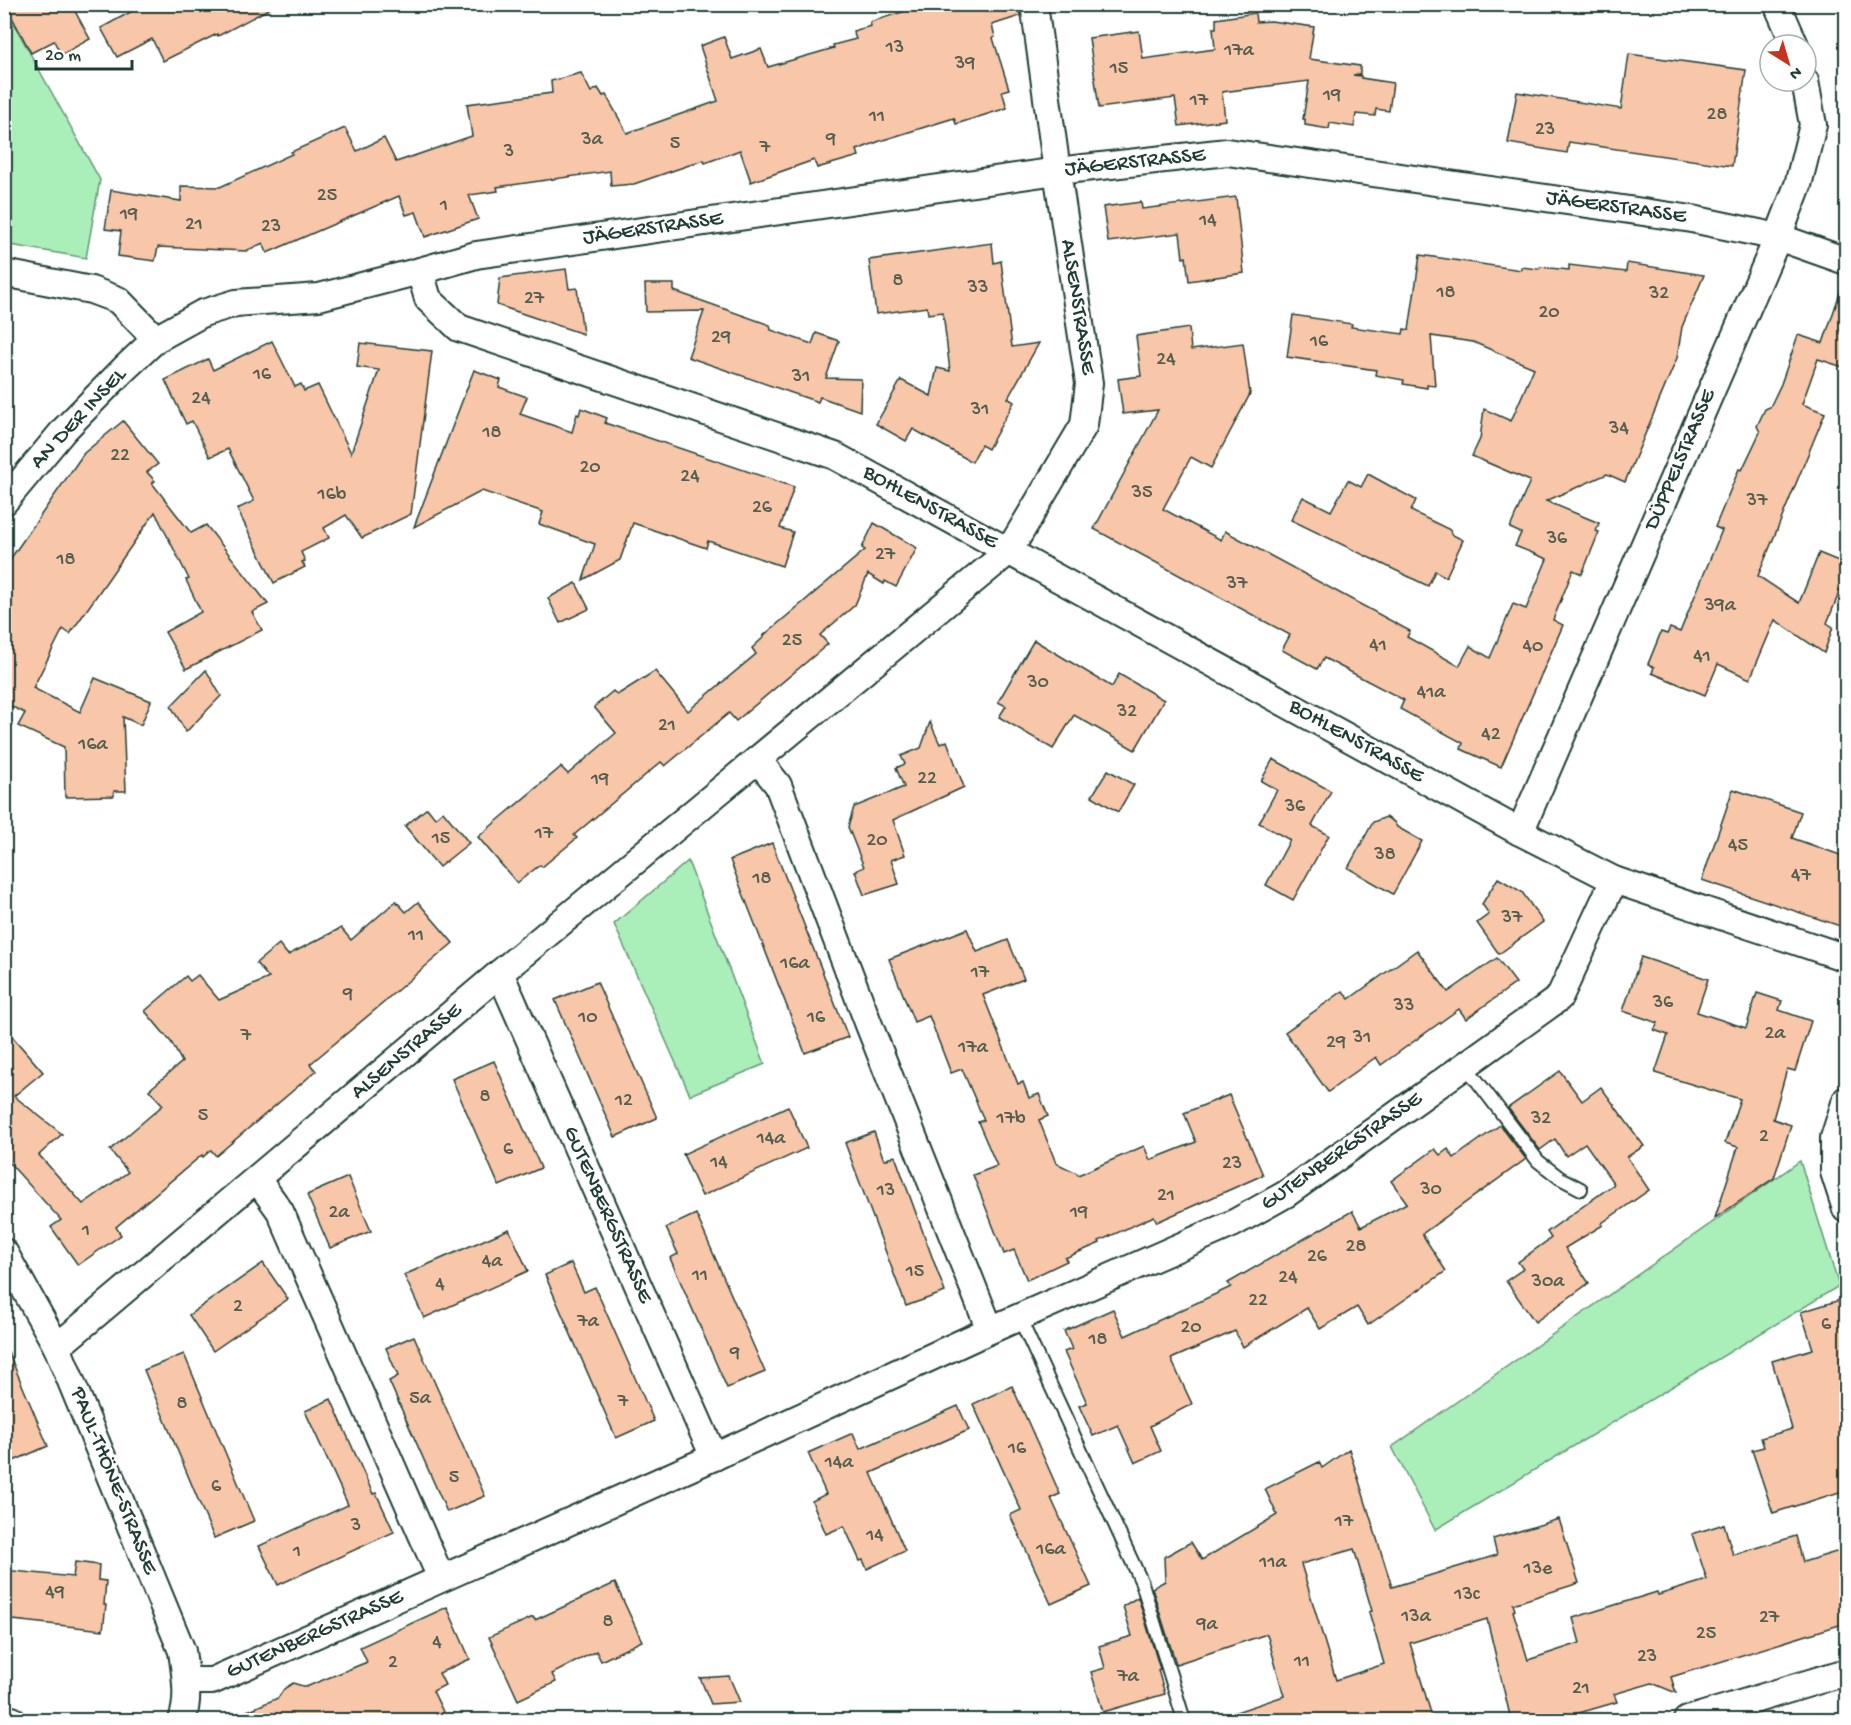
<svg xmlns="http://www.w3.org/2000/svg" width="1851" height="1725" viewBox="0 0 1851 1725" font-family="'Gochi Hand',sans-serif">
	<style>
		.green { fill: #aaeeb9; stroke: #649676; stroke-width: 1.5 }
		.building { fill: #f8c6a8; stroke: #1f3d34; stroke-width: 1.5; fill-rule: evenodd }
		.lines { fill: none; stroke-linecap: round; stroke-linejoin: round }
		.lane-casing { stroke: #1f3d34; stroke-width: 16 }
		.street-casing { stroke: #1f3d34; stroke-width: 30 }
		.lane { stroke: #fff; stroke-width: 12 }
		.street { stroke: #fff; stroke-width: 26 }
		.labels { text-anchor: middle; dominant-baseline: central; stroke-width: 6; stroke-linejoin: round; paint-order: stroke }
		.number-label { font-size: 20px; fill: #555f51 }
		.street-label { font-size: 22px; fill: #1f3d34; stroke: #fff }
	</style>
	<rect width="100%" height="100%" fill="#fff"/>
	<filter id="ink" filterUnits="userSpaceOnUse"><feTurbulence type="fractalNoise" baseFrequency=".0167" numOctaves="2"/><feDisplacementMap in="SourceGraphic" scale="12" xChannelSelector="R" yChannelSelector="G"/><feConvolveMatrix kernelMatrix="1 2 1 2 8 2 1 2 1" color-interpolation-filters="sRGB"/></filter>
	<g filter="url(#ink)">
		<g class="green">
			<polygon points="5,8 100,180 86,258 5,244"/>
			<polygon points="688,861 765,1064 690,1095 614,924"/>
			<polygon points="1800,1161 1839,1286 1435,1530 1392,1447"/>
		</g>
		<g class="building">
			<polygon points="5,4 71,4 90,39 61,55 54,41 31,53"/>
			<polygon points="145,4 278,4 218,36 217,34 163,61 152,39 117,57 101,28"/>
			<polygon points="928,4 1019,4 1020,16 992,25 995,37 993,38 1009,89 1002,91 1007,108 956,124 954,118 880,141 857,150 859,156 817,168 814,160 751,182 740,150 705,163 704,160 634,184 611,186 610,171 497,187 498,191 469,195 478,219 425,237 416,212 406,215 399,196 267,253 263,243 246,251 158,247 155,261 118,256 121,231 105,229 111,190 181,201 181,186 220,187 292,154 291,152 345,128 357,151 384,138 396,162 472,136 467,104 552,93 551,81 581,73 591,92 598,88 603,96 606,95 627,133 718,101 700,46 724,37 732,59 761,49 768,67 834,48 833,45 856,39 853,31 871,26 870,22"/>
			<polygon points="1255,13 1256,22 1271,21 1314,27 1309,59 1360,66 1360,74 1353,75 1361,76 1361,78 1393,83 1389,111 1376,109 1375,116 1356,114 1354,127 1330,123 1329,129 1305,125 1305,119 1303,119 1309,81 1222,92 1225,120 1179,126 1175,98 1099,108 1089,38 1139,31 1143,59 1215,49 1213,28 1216,28 1216,19"/>
			<polygon points="1629,54 1746,70 1732,166 1569,142 1567,153 1508,143 1517,92 1621,109"/>
			<polygon points="1236,197 1244,273 1189,281 1186,257 1183,258 1180,233 1108,242 1103,207 1141,202 1142,209"/>
			<polygon points="992,243 994,263 1001,261 1012,347 1039,343 1008,398 1014,402 1005,418 988,449 981,445 972,462 913,429 906,441 876,424 901,380 931,396 937,368 950,371 943,312 928,314 927,307 876,314 869,260"/>
			<polygon points="1420,255 1521,270 1521,267 1539,269 1540,267 1569,270 1569,265 1626,272 1627,263 1704,275 1682,327 1677,358 1625,482 1607,474 1546,501 1599,523 1596,531 1599,532 1582,574 1573,570 1553,620 1563,625 1501,767 1461,749 1463,743 1400,709 1404,700 1324,658 1317,669 1282,650 1290,635 1094,529 1158,410 1123,414 1118,379 1141,376 1136,336 1189,328 1191,350 1243,343 1250,394 1211,468 1191,457 1163,509 1221,540 1225,531 1410,631 1407,637 1459,666 1470,646 1490,658 1513,604 1526,609 1547,559 1515,546 1521,533 1510,528 1530,481 1472,456 1480,439 1484,409 1511,421 1534,368 1473,342 1431,336 1435,386 1427,385 1427,388 1403,384 1404,380 1375,375 1376,370 1287,357 1293,315 1352,324 1351,327 1403,334 1404,329 1409,330"/>
			<polygon points="566,269 569,289 577,288 583,334 497,305 500,278"/>
			<polygon points="645,284 674,284 674,291 770,325 771,330 812,344 816,333 839,341 826,378 861,379 860,411 820,397 818,402 688,357 704,311 646,312"/>
			<polygon points="1842,287 1846,288 1846,368 1818,359 1802,404 1825,413 1758,576 1799,603 1819,553 1846,564 1846,576 1827,623 1833,627 1824,653 1775,620 1750,679 1718,664 1705,695 1652,673 1654,667 1648,664 1661,632 1667,634 1670,628 1680,632 1722,530 1715,527 1739,469 1742,470 1760,432 1757,426 1765,409 1770,407 1781,384 1798,335 1823,343"/>
			<polygon points="272,341 295,387 301,384 304,391 318,385 351,453 379,370 357,367 360,343 432,351 411,514 362,538 346,515 324,528 329,538 301,552 305,561 302,562 305,567 274,583 237,509 254,501 228,449 210,457 192,421 186,424 165,380 208,359 213,370"/>
			<polygon points="474,370 501,380 499,387 527,397 520,414 572,432 577,414 579,415 581,408 607,418 605,423 794,487 780,528 793,532 782,566 708,541 706,548 633,523 620,560 583,580 595,544 539,524 543,512 482,491 414,527"/>
			<polygon points="123,421 158,464 147,472 155,481 152,483 191,533 206,525 268,604 252,612 262,630 186,669 165,632 201,612 186,580 189,579 155,512 70,634 63,629 33,688 80,712 95,678 151,701 141,725 123,717 126,791 114,791 114,796 65,797 64,747 18,726 25,713 4,703 4,568 84,453"/>
			<polygon points="1368,474 1416,500 1411,511 1450,530 1451,534 1463,540 1446,577 1435,571 1428,586 1291,520 1303,497 1331,511 1348,480 1361,487"/>
			<polygon points="874,523 917,548 896,587 885,581 884,584 868,574 855,605 820,635 828,644 736,721 729,713 665,766 661,762 574,835 577,838 542,867 540,865 517,883 478,837 561,767 568,774 616,733 594,707 613,691 617,695 655,671 688,711 756,654 752,648 764,637 763,636 865,550 862,548"/>
			<polygon points="576,583 589,609 560,623 548,598"/>
			<polygon points="1034,640 1112,687 1119,674 1164,700 1135,750 1074,715 1053,749 999,717 1006,706 998,702"/>
			<polygon points="206,670 221,696 186,732 171,706"/>
			<polygon points="930,722 940,744 947,741 964,787 893,820 905,855 891,860 899,884 864,895 855,871 864,867 848,827 854,807 904,787 896,768 905,764 901,756 921,748"/>
			<polygon points="1273,759 1331,791 1312,826 1329,835 1293,900 1266,885 1290,840 1259,823 1277,790 1261,781"/>
			<polygon points="1108,770 1134,785 1118,812 1092,796"/>
			<polygon points="1733,789 1801,812 1792,838 1846,857 1846,928 1702,880"/>
			<polygon points="427,808 435,818 443,811 469,843 439,867 405,826"/>
			<polygon points="1386,817 1394,822 1397,827 1422,841 1393,894 1348,868 1373,822"/>
			<polygon points="772,843 848,1037 805,1053 730,860"/>
			<polygon points="1498,878 1522,892 1543,922 1499,954 1477,923 1489,914 1482,904"/>
			<polygon points="396,901 406,912 418,902 453,943 387,999 387,1000 310,1064 316,1071 216,1156 211,1150 203,1157 202,1155 116,1227 121,1235 78,1265 51,1227 61,1220 4,1157 4,1027 43,1072 14,1096 62,1134 39,1155 83,1204 128,1172 110,1150 163,1105 149,1090 182,1062 171,1042 145,1011 186,976 190,981 198,975 219,1000 269,978 256,963 279,944 288,955 341,928 351,940"/>
			<polygon points="967,929 977,952 1008,940 1024,979 983,995 1018,1084 1023,1082 1029,1098 1039,1094 1048,1116 1039,1120 1056,1163 1077,1173 1078,1175 1144,1146 1150,1160 1196,1142 1184,1113 1229,1095 1263,1175 1157,1222 1154,1216 1099,1241 1100,1243 1065,1258 1067,1261 1027,1280 1014,1250 1004,1254 973,1175 997,1166 978,1122 984,1120 962,1069 951,1073 929,1016 914,1022 889,959"/>
			<polygon points="1417,950 1448,992 1497,958 1516,983 1466,1019 1459,1009 1381,1065 1376,1057 1328,1092 1285,1032 1343,991 1349,999"/>
			<polygon points="1641,957 1708,979 1697,1012 1746,1028 1757,993 1782,1001 1779,1010 1811,1021 1795,1071 1787,1069 1773,1119 1791,1125 1774,1178 1715,1218 1738,1147 1725,1143 1740,1099 1655,1073 1668,1035 1654,1030 1658,1023 1623,1011"/>
			<polygon points="597,982 657,1118 615,1137 555,1000"/>
			<polygon points="494,1061 541,1168 499,1186 452,1079"/>
			<polygon points="1560,1071 1582,1101 1601,1087 1644,1146 1627,1157 1649,1190 1602,1223 1603,1225 1565,1248 1589,1283 1535,1322 1506,1281 1523,1269 1518,1262 1551,1238 1547,1232 1614,1184 1585,1143 1566,1156 1555,1139 1540,1150 1508,1108"/>
			<polygon points="788,1106 807,1148 702,1196 683,1154"/>
			<polygon points="1500,1125 1526,1159 1422,1234 1446,1271 1368,1325 1357,1307 1320,1329 1307,1308 1243,1347 1235,1331 1171,1359 1192,1404 1150,1426 1161,1451 1135,1463 1118,1425 1093,1436 1079,1406 1087,1403 1064,1352 1072,1349 1064,1331 1113,1309 1125,1336 1231,1287 1228,1283 1352,1211 1361,1227 1407,1203 1391,1181 1435,1149 1440,1155 1448,1149 1454,1158"/>
			<polygon points="874,1132 884,1160 895,1156 945,1292 906,1306 845,1143"/>
			<polygon points="348,1177 371,1231 330,1248 307,1195"/>
			<polygon points="696,1214 765,1372 727,1388 670,1258 678,1254 666,1228"/>
			<polygon points="509,1229 528,1271 424,1318 404,1275"/>
			<polygon points="263,1263 288,1299 213,1351 189,1315"/>
			<polygon points="571,1263 584,1292 595,1287 654,1421 616,1438 545,1275"/>
			<polygon points="1846,1298 1846,1490 1773,1513 1752,1450 1764,1447 1761,1438 1792,1429 1772,1361 1813,1349 1801,1312"/>
			<polygon points="414,1336 485,1496 447,1512 389,1381 398,1376 386,1348"/>
			<polygon points="4,1342 48,1446 4,1465"/>
			<polygon points="184,1354 254,1521 214,1538 144,1370"/>
			<polygon points="1012,1386 1060,1494 1051,1498 1091,1586 1051,1604 1010,1515 1021,1510 973,1404"/>
			<polygon points="331,1399 373,1494 376,1493 394,1532 278,1585 259,1546 348,1505 305,1411"/>
			<polygon points="958,1406 969,1430 871,1473 905,1551 867,1569 863,1560 860,1561 844,1526 826,1534 812,1501 826,1494 808,1453 853,1433 860,1449"/>
			<path d="M1349,1449L1392,1587L1497,1555L1493,1539L1559,1519L1579,1583L1513,1604L1515,1610L1513,1611L1528,1660L1580,1643L1573,1618L1657,1592L1658,1595L1707,1580L1692,1534L1724,1524L1733,1555L1796,1536L1803,1562L1846,1549V1623L1671,1677L1676,1693L1652,1683L1614,1694L1617,1702L1555,1720H1511L1487,1619L1410,1643L1433,1720H1225L1224,1716L1284,1696L1267,1634L1176,1664L1152,1588L1165,1581L1164,1557L1191,1542L1202,1560L1277,1515L1265,1489L1319,1462L1322,1468ZM1354,1549L1372,1611L1369,1612L1384,1664L1336,1680L1301,1564Z"/>
			<polygon points="75,1562 99,1565 98,1580 106,1581 104,1605 106,1605 103,1630 4,1619 4,1570 73,1577"/>
			<polygon points="615,1583 642,1641 601,1661 596,1651 552,1674 556,1682 518,1700 489,1637 533,1617 535,1620"/>
			<polygon points="1138,1597 1160,1669 1158,1670 1165,1694 1103,1712 1091,1672 1105,1668 1099,1646 1132,1636 1123,1606"/>
			<polygon points="447,1607 470,1659 439,1673 445,1685 433,1691 447,1720 226,1720 278,1698 284,1689 293,1683 306,1687 367,1662 360,1647"/>
			<polygon points="729,1676 740,1702 711,1704 700,1678"/>
		</g>
		<g class="lines">
			<defs>
				<g id="lane">
					<polyline points="1465,1065 1538,1161 1560,1178 1581,1189"/>
					<polyline points="1019,1317 1142,1583 1184,1720"/>
				</g>
				<g id="street">
					<polyline points="1777,4 1795,45"/>
					<polyline points="420,271 428,299 459,328 835,456 1520,832 1614,880 1846,958"/>
					<polyline points="4,273 91,290 118,300 156,339"/>
					<polyline points="4,502 64,430 124,369 156,339 203,313 236,303 319,297 420,271 476,255 1057,171 1227,152 1692,219 1778,237 1846,261"/>
					<polyline points="758,760 778,785 869,1025 990,1330"/>
					<polyline points="1520,832 1778,237 1798,185 1813,125 1805,81"/>
					<polyline points="500,973 714,1457"/>
					<polyline points="1846,1100 1834,1138 1834,1172 1846,1209"/>
					<polyline points="257,1179 280,1211 441,1578"/>
					<path d="M4,1252L57,1347L182,1651C185,1674 190,1698 182,1720"/>
					<polyline points="57,1347 500,973 1009,551 1084,425 1089,383 1057,171 1034,4"/>
					<polyline points="186,1681 212,1681 714,1457 990,1330 1234,1223 1286,1194 1559,998 1614,880"/>
					<polyline points="4,1718 12,1720"/>
					<polyline points="1687,1720 1846,1672"/>
				</g>
			</defs>
			<use href="#lane" class="lane-casing"/>
			<use href="#street" class="street-casing"/>
			<use href="#lane" class="lane"/>
			<use href="#street" class="street"/>
		</g>
	</g>
	<g class="labels">
		<g class="number-label">
			<text x="895" y="48">13</text>
			<text x="1239" y="51">17a</text>
			<text x="965" y="64">39</text>
			<text x="1119" y="69">15</text>
			<text x="1332" y="96">19</text>
			<text x="1199" y="101">17</text>
			<text x="1717" y="115">28</text>
			<text x="877" y="117">11</text>
			<text x="1545" y="130">23</text>
			<text x="592" y="140">3a</text>
			<text x="831" y="140">9</text>
			<text x="675" y="144">5</text>
			<text x="765" y="148">7</text>
			<text x="509" y="152">3</text>
			<text x="327" y="196">25</text>
			<text x="444" y="206">1</text>
			<text x="129" y="215">19</text>
			<text x="1208" y="221">14</text>
			<text x="194" y="225">21</text>
			<text x="271" y="227">23</text>
			<text x="898" y="281">8</text>
			<text x="978" y="288">33</text>
			<text x="1446" y="293">18</text>
			<text x="1659" y="294">32</text>
			<text x="534" y="299">27</text>
			<text x="1549" y="313">20</text>
			<text x="721" y="338">29</text>
			<text x="1319" y="342">16</text>
			<text x="1166" y="360">24</text>
			<text x="262" y="375">16</text>
			<text x="801" y="377">31</text>
			<text x="201" y="399">24</text>
			<text x="980" y="410">31</text>
			<text x="1619" y="429">34</text>
			<text x="492" y="433">18</text>
			<text x="120" y="456">22</text>
			<text x="590" y="468">20</text>
			<text x="690" y="477">24</text>
			<text x="1142" y="493">35</text>
			<text x="332" y="495">16b</text>
			<text x="1757" y="501">37</text>
			<text x="762" y="508">26</text>
			<text x="1557" y="539">36</text>
			<text x="885" y="555">27</text>
			<text x="66" y="560">18</text>
			<text x="1237" y="584">37</text>
			<text x="1720" y="606">39a</text>
			<text x="792" y="641">25</text>
			<text x="1378" y="646">41</text>
			<text x="1533" y="647">40</text>
			<text x="1702" y="657">41</text>
			<text x="1038" y="683">30</text>
			<text x="1431" y="693">41a</text>
			<text x="1127" y="712">32</text>
			<text x="667" y="726">21</text>
			<text x="1491" y="735">42</text>
			<text x="93" y="745">16a</text>
			<text x="927" y="779">22</text>
			<text x="600" y="780">19</text>
			<text x="1295" y="807">36</text>
			<text x="544" y="834">17</text>
			<text x="441" y="839">15</text>
			<text x="877" y="841">20</text>
			<text x="1738" y="846">45</text>
			<text x="1385" y="855">38</text>
			<text x="1801" y="876">47</text>
			<text x="762" y="879">18</text>
			<text x="1512" y="918">37</text>
			<text x="416" y="936">11</text>
			<text x="795" y="964">16a</text>
			<text x="980" y="973">17</text>
			<text x="348" y="995">9</text>
			<text x="1663" y="1003">36</text>
			<text x="1404" y="1006">33</text>
			<text x="588" y="1018">10</text>
			<text x="816" y="1018">16</text>
			<text x="1775" y="1034">2a</text>
			<text x="246" y="1036">7</text>
			<text x="1362" y="1038">31</text>
			<text x="1336" y="1043">29</text>
			<text x="973" y="1048">17a</text>
			<text x="485" y="1097">8</text>
			<text x="624" y="1101">12</text>
			<text x="203" y="1116">5</text>
			<text x="1011" y="1119">17b</text>
			<text x="1541" y="1119">32</text>
			<text x="1764" y="1137">2</text>
			<text x="771" y="1139">14a</text>
			<text x="508" y="1150">6</text>
			<text x="719" y="1163">14</text>
			<text x="1232" y="1164">23</text>
			<text x="1431" y="1190">30</text>
			<text x="886" y="1191">13</text>
			<text x="1166" y="1196">21</text>
			<text x="339" y="1213">2a</text>
			<text x="1079" y="1213">19</text>
			<text x="86" y="1231">1</text>
			<text x="1356" y="1247">28</text>
			<text x="1317" y="1257">26</text>
			<text x="492" y="1262">4a</text>
			<text x="915" y="1272">15</text>
			<text x="700" y="1276">11</text>
			<text x="1288" y="1278">24</text>
			<text x="1548" y="1282">30a</text>
			<text x="440" y="1285">4</text>
			<text x="1258" y="1301">22</text>
			<text x="238" y="1307">2</text>
			<text x="588" y="1322">7a</text>
			<text x="1826" y="1325">6</text>
			<text x="1191" y="1328">20</text>
			<text x="1098" y="1340">18</text>
			<text x="735" y="1354">9</text>
			<text x="420" y="1399">5a</text>
			<text x="623" y="1402">7</text>
			<text x="182" y="1404">8</text>
			<text x="1017" y="1449">16</text>
			<text x="839" y="1463">14a</text>
			<text x="454" y="1478">5</text>
			<text x="216" y="1487">6</text>
			<text x="1344" y="1522">17</text>
			<text x="356" y="1526">3</text>
			<text x="875" y="1536">14</text>
			<text x="1051" y="1550">16a</text>
			<text x="297" y="1552">1</text>
			<text x="1273" y="1563">11a</text>
			<text x="1538" y="1569">13e</text>
			<text x="55" y="1593">49</text>
			<text x="1467" y="1595">13c</text>
			<text x="1416" y="1617">13a</text>
			<text x="1769" y="1618">27</text>
			<text x="608" y="1622">8</text>
			<text x="1207" y="1625">9a</text>
			<text x="1706" y="1634">25</text>
			<text x="437" y="1643">4</text>
			<text x="1647" y="1657">23</text>
			<text x="1302" y="1662">11</text>
			<text x="393" y="1663">2</text>
			<text x="1128" y="1677">7a</text>
			<text x="1581" y="1689">21</text>
		</g>
		<g class="street-label">
			<text transform="translate(1135 163) rotate(-6)">JÄGERSTRASSE</text>
			<text transform="translate(1616 208) rotate(8)">JÄGERSTRASSE</text>
			<text transform="translate(653 229) rotate(-8)">JÄGERSTRASSE</text>
			<text transform="translate(1077 307) rotate(81)">ALSENSTRASSE</text>
			<text transform="translate(79 419) rotate(-47)">AN DER INSEL</text>
			<text transform="translate(1681 460) rotate(-67)">DÜPPELSTRASSE</text>
			<text transform="translate(930 508) rotate(29)">BOHLENSTRASSE</text>
			<text transform="translate(1356 742) rotate(29)">BOHLENSTRASSE</text>
			<text transform="translate(407 1052) rotate(-40)">ALSENSTRASSE</text>
			<text transform="translate(1342 1152) rotate(-35)">GUTENBERGSTRASSE</text>
			<text transform="translate(607 1215) rotate(66)">GUTENBERGSTRASSE</text>
			<text transform="translate(113 1481) rotate(68)">PAUL-THÖNE-STRASSE</text>
			<text transform="translate(315 1635) rotate(-24)">GUTENBERGSTRASSE</text>
		</g>
	</g>
	<rect width="1851" height="1725" fill="none" stroke="#fff" stroke-width="24"/>
	<rect x="12" y="12" width="1827" height="1701" fill="none" stroke="#1f3d34" stroke-width="2" filter="url(#ink)"/>
	<g transform="translate(1788 63) rotate(143)"><circle r="28" fill="#ffffff" stroke="#a5b1ae" stroke-width="1.5"/>
	<path d="M0-4.5L10 22L0 15L-10 22Z" fill="#c8321e"/>
	<text y="-9" font-size="16" font-weight="bold" text-anchor="middle" fill="#1f3d34">N</text>
	</g>
	<path d="M36 60v9h96v-9" fill="none" stroke="#1f3d34" stroke-width="3"/>
	<text x="45" y="60" font-size="18" fill="#1f3d34" stroke="#ffffff" stroke-width="4.5" paint-order="stroke">20 m</text>
</svg>
